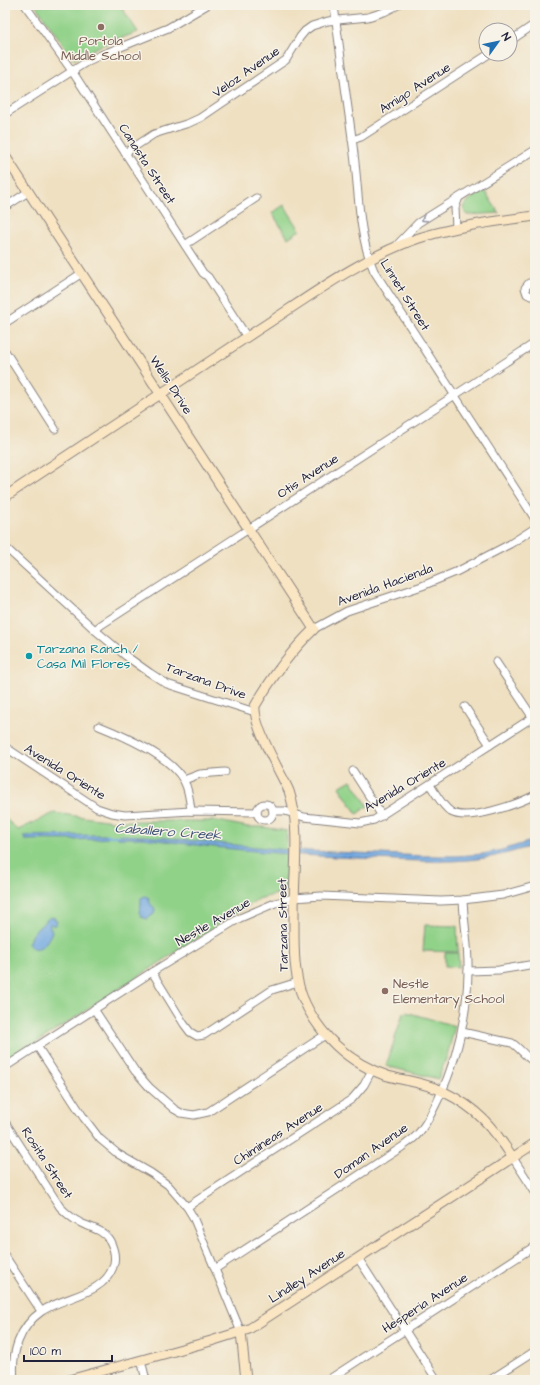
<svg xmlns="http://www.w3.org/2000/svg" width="540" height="1385" viewBox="0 0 540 1385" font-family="'Architects Daughter',sans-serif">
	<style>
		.green { fill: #91d289; stroke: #5a7a62 }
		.water { fill: #71a8e0; stroke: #4a658e }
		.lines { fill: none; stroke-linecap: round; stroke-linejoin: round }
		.stream { stroke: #71a8e0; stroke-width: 2 }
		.street-casing { stroke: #88817e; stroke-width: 9 }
		.secondary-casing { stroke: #88817e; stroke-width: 11 }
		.street { stroke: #fff; stroke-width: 7 }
		.secondary { stroke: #fbe6c4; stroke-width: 9 }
		.oneway { stroke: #9c9ca7 }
		.education-dot { fill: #8d6e63; stroke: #f7f3e8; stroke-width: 1.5 }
		.culture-dot { fill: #0f9aa8; stroke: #f7f3e8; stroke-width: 1.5 }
		.labels { text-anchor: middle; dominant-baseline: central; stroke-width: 3; stroke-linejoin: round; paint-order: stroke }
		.education-label { font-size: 13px; fill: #785e54; stroke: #f7f3e8 }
		.street-label { font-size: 13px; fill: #22223b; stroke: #f7f3e8 }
		.culture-label { font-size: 13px; fill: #0d838f; stroke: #f7f3e8; text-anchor: start }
		.water-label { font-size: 14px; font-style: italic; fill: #3e5175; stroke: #f7f3e8 }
	</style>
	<rect width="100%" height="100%" fill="#f7f3e8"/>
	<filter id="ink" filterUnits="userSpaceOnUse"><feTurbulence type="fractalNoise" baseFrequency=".025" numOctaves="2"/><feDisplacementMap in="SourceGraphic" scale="8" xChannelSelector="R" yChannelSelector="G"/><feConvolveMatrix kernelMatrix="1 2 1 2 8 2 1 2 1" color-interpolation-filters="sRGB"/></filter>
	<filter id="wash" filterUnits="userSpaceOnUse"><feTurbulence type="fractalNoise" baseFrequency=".012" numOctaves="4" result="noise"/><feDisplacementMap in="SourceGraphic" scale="16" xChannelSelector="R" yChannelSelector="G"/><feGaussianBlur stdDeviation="0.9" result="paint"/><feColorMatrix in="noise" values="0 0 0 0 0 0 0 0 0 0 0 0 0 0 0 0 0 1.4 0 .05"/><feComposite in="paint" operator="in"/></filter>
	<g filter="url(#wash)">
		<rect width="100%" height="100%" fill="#efe0c1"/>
		<g class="green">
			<polygon points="35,5 120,5 138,32 100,46 75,59 73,58"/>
			<polygon points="484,190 499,213 467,215 465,213 463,207 468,201"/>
			<polygon points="284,205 300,230 288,238 272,213"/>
			<polygon points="351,780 368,806 357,814 339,787"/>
			<polygon points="54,813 113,821 218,821 248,827 263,827 287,831 286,889 285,892 258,899 5,1063 5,818 18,830"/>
			<polygon points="425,925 457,926 458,952 423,951"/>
			<polygon points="445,953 458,953 459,967 445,966"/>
			<polygon points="406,1012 455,1026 447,1056 438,1079 386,1066 403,1013"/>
		</g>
		<g class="water">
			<path d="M107,835V838C80,841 52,839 25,840L23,836Z"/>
			<path d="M118,835L144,836L286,850L424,856H458L483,854L502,850L535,840V845C519,850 502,855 485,858C443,864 400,860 358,858C286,855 214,848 143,838H118Z"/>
			<polygon points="145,896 149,898 150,903 155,909 154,914 147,919 142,917 139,912 141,905 141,898"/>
			<path d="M50,917L55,918L57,922L54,926L51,924L49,925L52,931C49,941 38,956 28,944L32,934Z"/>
		</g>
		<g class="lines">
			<polyline class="stream" points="106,836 120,836"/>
		</g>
	</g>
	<g filter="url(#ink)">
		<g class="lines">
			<defs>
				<g id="street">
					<polyline points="25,5 72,71 203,273 208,277 247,337"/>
					<path d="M334,5C340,55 348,104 354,154C359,193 358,234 374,271L535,519"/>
					<polyline points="510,41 535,24"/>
					<polyline points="5,114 88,61 101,55 168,28 207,5"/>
					<polyline points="352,140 361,137 489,54"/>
					<polyline points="125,153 154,134 189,123 200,118 286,60 300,37 305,31 312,26 328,21 368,17 384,12 398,5"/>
					<polyline points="5,207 28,192"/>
					<polyline points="456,228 455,207 458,200"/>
					<polyline points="185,245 256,198"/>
					<polyline points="396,246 418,223 535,150"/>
					<polyline points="535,284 529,283 525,288 527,294 531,296 535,295"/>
					<polyline points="5,323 82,273"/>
					<polyline points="5,351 55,429"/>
					<polyline points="5,547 95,630 126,656 150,673 167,684 255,712"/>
					<polyline points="314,629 347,611 422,586 458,571 510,544 535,528"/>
					<polyline points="95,630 101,625 535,343"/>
					<polyline points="496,662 533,718"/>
					<polyline points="465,707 490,745"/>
					<path d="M99,726C124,736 171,756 184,781C189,790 190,801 191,811"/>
					<polyline points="5,747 97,808 112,813 125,815 191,811 257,812"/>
					<polyline points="353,771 382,816"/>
					<polyline points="184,780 200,774 225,772"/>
					<path d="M430,785C436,794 442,806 451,812C468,822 518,804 535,795"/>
					<circle cx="265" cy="812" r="8"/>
					<polyline points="273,811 285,811 304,817 360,823 374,820 535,716"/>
					<polyline points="468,971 499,970 535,964"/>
					<polyline points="152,972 184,1024 190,1032 197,1036 204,1035 272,990 298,982"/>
					<polyline points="94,1009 135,1071 150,1088 174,1109 181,1113 194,1115 208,1112 325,1035"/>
					<path d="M462,1032L512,1043C520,1048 527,1059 535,1062"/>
					<polyline points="37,1046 84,1118 100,1139 118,1154 151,1173 168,1185 187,1207 193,1217 215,1269 241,1332"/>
					<polyline points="5,1067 152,972 240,918 275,903 294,898 321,896 441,901 463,900 503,895 535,886"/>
					<path d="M5,1122L60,1207C66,1213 71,1218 79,1222C90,1228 103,1229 110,1241C114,1249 116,1259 113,1267C103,1295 65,1296 42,1311C19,1327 11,1353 14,1380"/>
					<polyline points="513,1158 535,1192"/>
					<polyline points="187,1207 352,1099 364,1085 372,1070"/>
					<polyline points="5,1256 41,1311"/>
					<polyline points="358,1258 437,1380"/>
					<path d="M215,1269L402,1147C406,1144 412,1140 416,1136C426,1126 432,1112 438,1100C457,1060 467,1018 468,973C469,949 464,924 463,900"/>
					<polyline points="141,1360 146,1380"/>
					<polyline points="328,1380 535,1246"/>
					<polyline points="490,1380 535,1351"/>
				</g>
				<g id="secondary">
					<path d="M5,156L314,629C290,652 272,677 255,706C253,727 280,771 289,791C298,818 296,848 295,875C294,893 294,910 294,927C294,951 294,973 302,996C317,1033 349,1064 388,1076C406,1081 427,1083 444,1092C477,1108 493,1127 513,1158"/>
					<path d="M5,497L21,486C99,434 178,383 256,331C309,297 360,258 419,238C457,226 496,221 535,216"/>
					<polyline points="241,1332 246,1380"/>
					<polyline points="69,1380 211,1341 249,1329 535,1143"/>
				</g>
			</defs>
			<use href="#street" class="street-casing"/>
			<use href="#secondary" class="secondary-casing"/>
			<use href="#street" class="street"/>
			<use href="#secondary" class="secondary"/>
		</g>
		<defs><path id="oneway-chevron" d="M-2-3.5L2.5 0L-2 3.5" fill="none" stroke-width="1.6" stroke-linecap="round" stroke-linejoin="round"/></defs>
		<use class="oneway" href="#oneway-chevron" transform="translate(424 219) rotate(147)"/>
	</g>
	<g class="education-dot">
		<circle cx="101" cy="27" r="4"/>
		<circle cx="385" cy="991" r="4"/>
	</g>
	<circle class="culture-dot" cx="29" cy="656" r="4"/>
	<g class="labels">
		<g class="education-label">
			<text x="101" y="41">Portola<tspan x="101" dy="15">Middle School</tspan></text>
			<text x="393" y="984" text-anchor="start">Nestle<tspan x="393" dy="15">Elementary School</tspan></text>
		</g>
		<g class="street-label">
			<text transform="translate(246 72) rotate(-35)">Veloz Avenue</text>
			<text transform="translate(415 88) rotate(-33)">Amigo Avenue</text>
			<text transform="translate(147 164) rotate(57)">Canasta Street</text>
			<text transform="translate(405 295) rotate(58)">Linnet Street</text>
			<text transform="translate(171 385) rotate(57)">Wells Drive</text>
			<text transform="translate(308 476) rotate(-33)">Otis Avenue</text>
			<text transform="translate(385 585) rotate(-20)">Avenida Hacienda</text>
			<text transform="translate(206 681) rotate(20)">Tarzana Drive</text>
			<text transform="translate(65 772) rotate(32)">Avenida Oriente</text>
			<text transform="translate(405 785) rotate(-31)">Avenida Oriente</text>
			<text transform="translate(213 922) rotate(-30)">Nestle Avenue</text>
			<text transform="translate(283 925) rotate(-91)">Tarzana Street</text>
			<text transform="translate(278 1134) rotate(-33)">Chimineas Avenue</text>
			<text transform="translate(371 1151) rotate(-35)">Doman Avenue</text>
			<text transform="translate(47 1163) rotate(57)">Rosita Street</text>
			<text transform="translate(307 1276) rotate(-33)">Lindley Avenue</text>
			<text transform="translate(425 1303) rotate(-33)">Hesperia Avenue</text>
		</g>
		<g class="culture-label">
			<text x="37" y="649">Tarzana Ranch /<tspan x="37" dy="15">Casa Mil Flores</tspan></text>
		</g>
		<g class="water-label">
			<text transform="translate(168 832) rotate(4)">Caballero Creek</text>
		</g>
	</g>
	<rect width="540" height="1385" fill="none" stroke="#f7f3e8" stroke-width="20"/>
	<g transform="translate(498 42) rotate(57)"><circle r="19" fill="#f7f3e8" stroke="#a29fa3"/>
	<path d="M0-3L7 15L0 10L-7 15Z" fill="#1f6fb2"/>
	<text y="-6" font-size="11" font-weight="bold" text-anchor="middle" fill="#22223b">N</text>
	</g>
	<path d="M24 1355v6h88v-6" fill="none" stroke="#22223b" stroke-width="2"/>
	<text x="30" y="1355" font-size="12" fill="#22223b" stroke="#f7f3e8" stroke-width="3" paint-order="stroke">100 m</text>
</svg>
